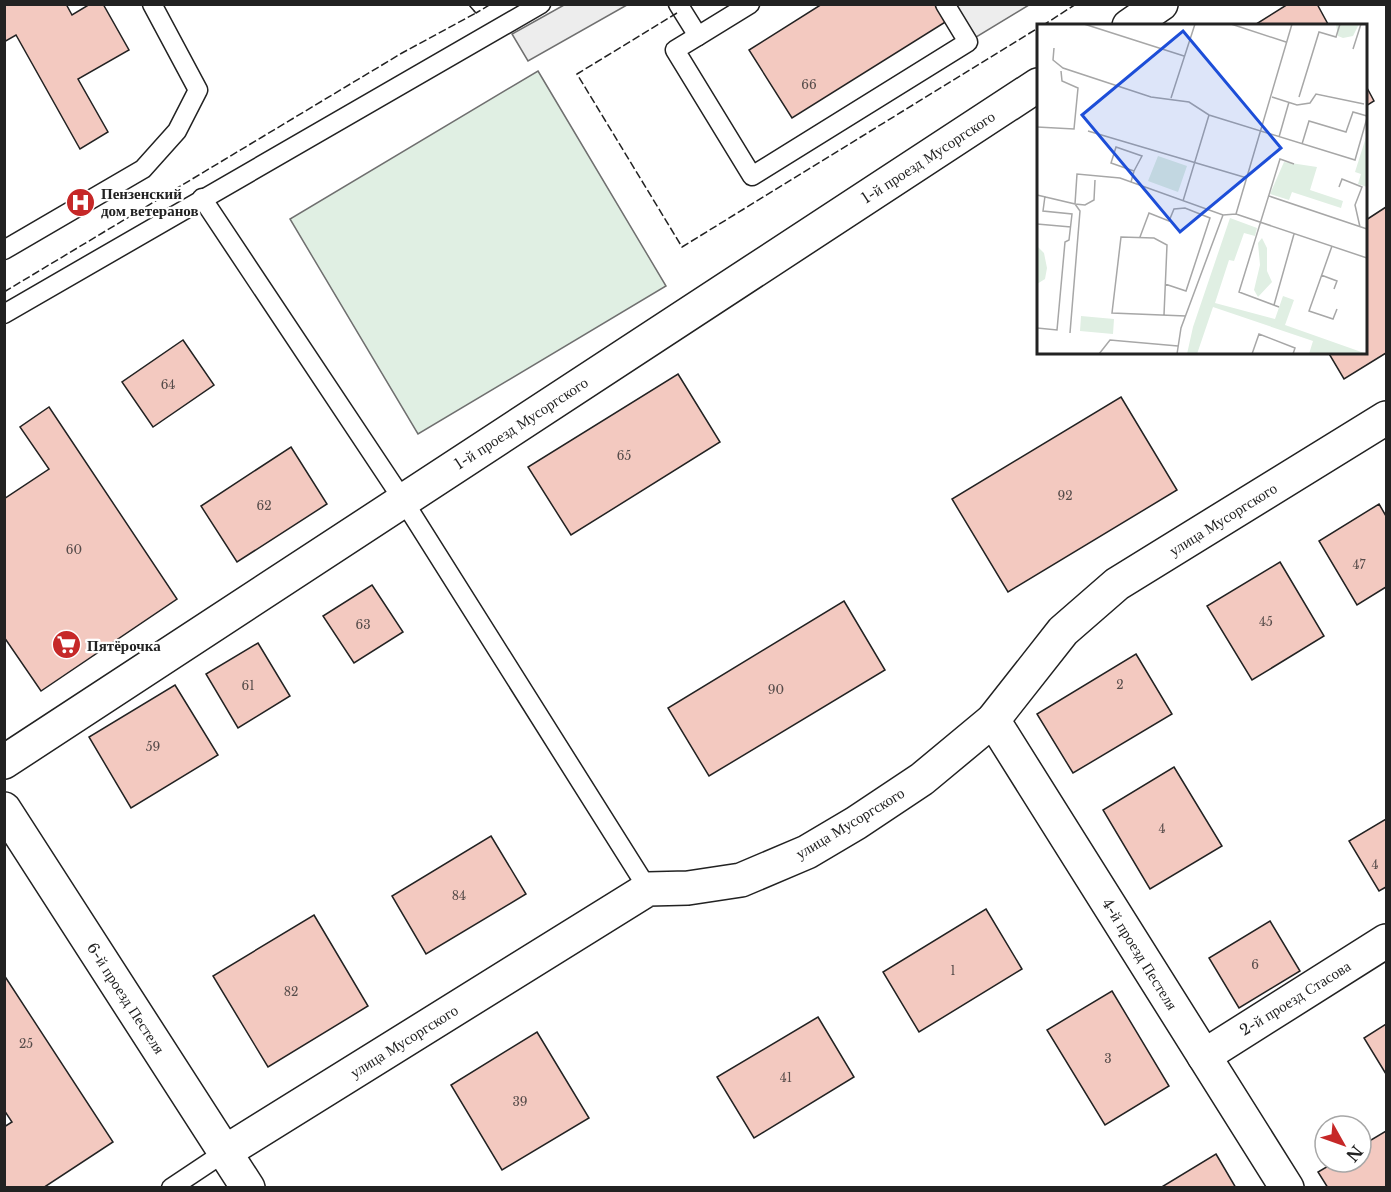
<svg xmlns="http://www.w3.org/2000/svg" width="1391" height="1192" viewBox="0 0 1391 1192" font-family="'Libre Baskerville',serif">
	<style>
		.green { fill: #e0efe3; stroke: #6f6f6f; stroke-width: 1.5 }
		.parking { fill: #ededed; stroke: #6f6f6f; stroke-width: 1.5 }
		.building { fill: #f3c9c0; stroke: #222; stroke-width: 1.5 }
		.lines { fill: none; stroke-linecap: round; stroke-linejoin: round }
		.service-casing { stroke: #222; stroke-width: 21 }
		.minor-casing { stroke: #222; stroke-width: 36 }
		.service { stroke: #fff; stroke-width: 18 }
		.minor { stroke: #fff; stroke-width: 33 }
		.fence { stroke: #222; stroke-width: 1.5; stroke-dasharray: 8 3; stroke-linecap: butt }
		.labels { text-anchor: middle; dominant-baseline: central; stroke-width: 4.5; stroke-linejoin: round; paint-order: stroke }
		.number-label { font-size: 12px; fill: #564c4a }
		.street-label { font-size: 15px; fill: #222; stroke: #fff }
		.poi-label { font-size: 15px; font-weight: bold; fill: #222; stroke: #fff; text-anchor: start }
		.inset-road { fill: none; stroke: #a7a7a7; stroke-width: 1.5 }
		.view { fill: #1d4ed8; fill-opacity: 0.15; stroke: #1d4ed8; stroke-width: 3 }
		.inset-edge { fill: none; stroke: #222; stroke-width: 3 }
	</style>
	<rect width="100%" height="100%" fill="#fff"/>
	<polygon class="green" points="538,71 666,286 418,434 290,219"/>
	<g class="parking">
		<polygon points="564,5 627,5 528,61 512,34"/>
		<polygon points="945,5 1029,5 968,42"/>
	</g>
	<g class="building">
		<polygon points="4,4 66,4 72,15 90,4 103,4 129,50 78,79 108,132 80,149 16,35 4,42"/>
		<polygon points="822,4 936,4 947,21 792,118 749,50"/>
		<polygon points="1288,4 1317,4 1329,26 1253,26"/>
		<polygon points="1366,86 1374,101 1366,106"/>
		<polygon points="1386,207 1386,353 1344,379 1328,352 1366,352 1366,220"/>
		<polygon points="183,340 214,385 153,427 122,382"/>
		<polygon points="678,374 720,442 571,535 528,467"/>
		<polygon points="1121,397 1177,490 1008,592 952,499"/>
		<polygon points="49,407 177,599 41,691 4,637 4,499 49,469 20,427"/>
		<polygon points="291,447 327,504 237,562 201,506"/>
		<polygon points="1379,504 1386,516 1386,587 1357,605 1319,541"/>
		<polygon points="1280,562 1324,636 1252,680 1207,606"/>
		<polygon points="372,585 403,632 354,663 323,616"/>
		<polygon points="844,601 885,670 709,776 668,708"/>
		<polygon points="258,643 290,696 238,728 206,674"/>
		<polygon points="1136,654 1172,714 1073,773 1037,714"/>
		<polygon points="175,685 218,755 131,808 89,737"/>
		<polygon points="1174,767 1222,846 1150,889 1103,810"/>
		<polygon points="1386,819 1386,887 1379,891 1349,841"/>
		<polygon points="491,836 526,894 426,954 392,896"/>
		<polygon points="986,909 1022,969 919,1032 883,972"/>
		<polygon points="314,915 368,1006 268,1067 213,976"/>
		<polygon points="1270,921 1300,971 1239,1008 1209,958"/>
		<polygon points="4,975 113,1142 43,1188 4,1188 4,1127 12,1122 4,1110"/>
		<polygon points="1112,991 1169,1086 1105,1125 1047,1030"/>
		<polygon points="818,1017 854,1077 754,1138 717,1077"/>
		<polygon points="1386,1024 1386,1074 1364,1038"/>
		<polygon points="537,1032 589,1118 502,1170 451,1085"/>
		<polygon points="1386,1131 1386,1188 1328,1188 1318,1172 1335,1162 1361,1162 1361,1146"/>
		<polygon points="1216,1154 1236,1188 1160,1188"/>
	</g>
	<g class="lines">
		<defs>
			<g id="service">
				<polyline points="678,4 698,36 750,4"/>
				<polyline points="698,36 675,50 752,176 968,42 945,4"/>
				<polyline points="202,198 403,500 648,889"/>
				<polyline points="4,250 143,169 177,131 198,90 152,4"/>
				<polyline points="4,314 541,4"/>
				<polyline points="171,1188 225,1152"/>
			</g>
			<g id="minor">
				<polyline points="1129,26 1161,4"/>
				<polyline points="993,720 1287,1188"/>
				<polyline points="4,762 1038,85"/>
				<polyline points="4,809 248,1188"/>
				<polyline points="1204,1056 1386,941"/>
				<polyline points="225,1152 648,889 688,888 741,880 807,852 856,823 922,779 993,720 1063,631 1117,584 1386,418"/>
			</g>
		</defs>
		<use href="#service" class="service-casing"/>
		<use href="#minor" class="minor-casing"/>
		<use href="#service" class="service"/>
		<use href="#minor" class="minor"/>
		<g class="fence">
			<polyline points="474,11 476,13 491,4"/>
			<polyline points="677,13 577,74 682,247 1038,28"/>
			<polyline points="1042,26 1076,4"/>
			<polyline points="4,292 402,53 476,13 468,4"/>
		</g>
	</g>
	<defs>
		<symbol id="hospital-disc" viewBox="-11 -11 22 22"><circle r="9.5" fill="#c62828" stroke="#fff"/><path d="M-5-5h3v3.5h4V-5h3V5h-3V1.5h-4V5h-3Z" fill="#fff"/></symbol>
		<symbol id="supermarket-disc" viewBox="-11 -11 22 22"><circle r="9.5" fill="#c62828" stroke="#fff"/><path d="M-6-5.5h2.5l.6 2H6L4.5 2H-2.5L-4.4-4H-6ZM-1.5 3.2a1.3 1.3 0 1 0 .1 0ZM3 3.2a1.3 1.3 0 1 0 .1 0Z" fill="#fff"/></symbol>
	</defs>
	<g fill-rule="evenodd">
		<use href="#hospital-disc" x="64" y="186" width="33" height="33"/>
		<use href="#supermarket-disc" x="50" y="628" width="33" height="33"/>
	</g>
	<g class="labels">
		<g class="number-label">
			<text x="809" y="84">66</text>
			<text x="168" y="384">64</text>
			<text x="624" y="455">65</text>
			<text x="1065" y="495">92</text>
			<text x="264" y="505">62</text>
			<text x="74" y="549">60</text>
			<text x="1359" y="564">47</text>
			<text x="1266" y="621">45</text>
			<text x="363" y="624">63</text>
			<text x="1120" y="684">2</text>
			<text x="248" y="685">61</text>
			<text x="776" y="689">90</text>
			<text x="153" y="746">59</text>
			<text x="1162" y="828">4</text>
			<text x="1375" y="864">4</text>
			<text x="459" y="895">84</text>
			<text x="1255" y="964">6</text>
			<text x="953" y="970">1</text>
			<text x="291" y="991">82</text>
			<text x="26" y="1043">25</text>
			<text x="1108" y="1058">3</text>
			<text x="786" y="1077">41</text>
			<text x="520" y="1101">39</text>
		</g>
		<g class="street-label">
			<text transform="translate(928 157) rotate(-33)">1-й проезд Мусоргского</text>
			<text transform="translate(521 423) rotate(-33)">1-й проезд Мусоргского</text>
			<text transform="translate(1223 519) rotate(-32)">улица Мусоргского</text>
			<text transform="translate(850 823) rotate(-31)">улица Мусоргского</text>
			<text transform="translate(1140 954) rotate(58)">4-й проезд Пестеля</text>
			<text transform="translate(126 998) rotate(57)">6-й проезд Пестеля</text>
			<text transform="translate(1295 998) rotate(-32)">2-й проезд Стасова</text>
			<text transform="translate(404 1041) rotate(-32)">улица Мусоргского</text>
		</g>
		<g class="poi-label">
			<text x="101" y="193">Пензенский<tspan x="101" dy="17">дом ветеранов</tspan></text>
			<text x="87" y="645">Пятёрочка</text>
		</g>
	</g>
	<g transform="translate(1037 24)">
		<rect width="330" height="330" fill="#fff"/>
		<path d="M299,0H322L316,12L306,14L301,12ZM330,110V163L321,160L324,150L318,148ZM121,132L150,142L141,168L111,157ZM247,138L280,143L273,166L306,177L304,184L255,168L252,176L233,170ZM193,194L220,204L218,212L207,209L197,237L192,236L178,279L238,295L246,272L257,276L248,301L330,330H272L276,317L176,283L160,330H150L156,303ZM225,214L230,224V247L235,258L221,273L217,266L223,241L221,219ZM0,222L7,229L10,244L8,255L0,260ZM44,292L77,295L76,310L43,307Z" fill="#e0efe3"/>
		<path class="inset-road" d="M47,0L147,32M194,0L249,18M17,24L16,36L26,44L114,73L152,78L172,91L318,136L330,94M316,25L324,0M235,73L260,81L273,79L279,70L327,80M262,73L282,8L299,13L303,0M134,74L158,0M0,103L37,105L41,64L25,57L24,47M51,107L210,154M242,113L252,78M265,120L272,97L309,108L316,88L330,92M58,156L57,176L48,181L38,180L40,150L83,154L186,191L199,190L330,234M94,158L97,147L74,139L79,123L105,132L97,147M302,163L305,155L325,163L318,181L323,203M0,171L38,180L43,187L33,309M232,172L330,205M146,177L172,91M199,190L255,0M0,200L34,203M103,213L112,189L132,197L137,185L148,184L173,194L149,267L128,260M295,222L272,287L296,295L300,285M284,251L300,257L297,265M237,281L257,210M242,283L202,268L243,135L257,140M127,291L130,221L117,214L84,213L75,289L149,292M0,304L20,306L28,218L32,216L35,190L6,187L8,172M62,330L73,316L141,322M140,330L144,304L186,191M215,330L222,310L258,324L256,330"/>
		<path class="view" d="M146,7L244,124L143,208L45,91Z"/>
		<rect width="330" height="330" class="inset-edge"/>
	</g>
	<rect width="1391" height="1192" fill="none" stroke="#222222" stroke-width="12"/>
	<g transform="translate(1343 1144) rotate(130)"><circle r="28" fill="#ffffff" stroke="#a7a7a7" stroke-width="1.5"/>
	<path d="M0-4.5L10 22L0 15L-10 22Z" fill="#c62828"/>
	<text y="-9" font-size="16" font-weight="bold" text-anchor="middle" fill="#222222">N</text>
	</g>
</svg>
